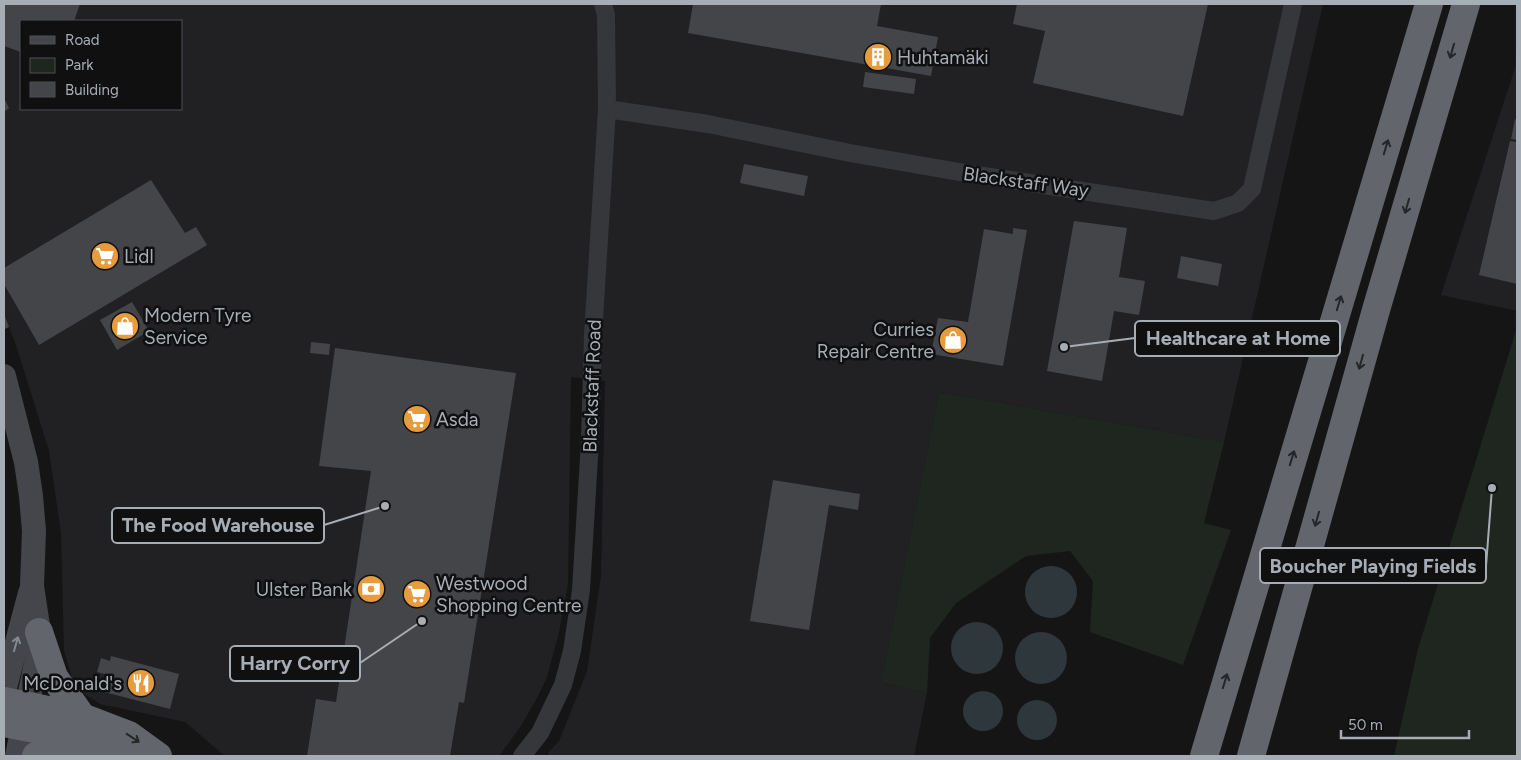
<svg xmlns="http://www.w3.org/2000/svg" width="1521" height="760" viewBox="0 0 1521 760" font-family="Figtree,sans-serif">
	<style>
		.built { fill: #212123; fill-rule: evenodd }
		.green { fill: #1f261f }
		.water { fill: #2e373b }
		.building { fill: #444549 }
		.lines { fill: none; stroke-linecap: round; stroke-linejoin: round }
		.street { stroke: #36373b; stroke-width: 18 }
		.secondary { stroke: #44464b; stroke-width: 24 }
		.highway { stroke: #62666c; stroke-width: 28 }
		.oneway { stroke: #242628 }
		.oneway2 { stroke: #848990 }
		.labels { text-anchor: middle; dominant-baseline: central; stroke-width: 5; stroke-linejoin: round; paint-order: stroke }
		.poi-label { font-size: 19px; fill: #a7adb5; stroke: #101011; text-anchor: start }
		.street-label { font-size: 19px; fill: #a7adb5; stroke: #101011 }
		.leader { fill: none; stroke: #a7adb5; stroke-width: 2 }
		.callout-dot { fill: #a7adb5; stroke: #101011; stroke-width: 2 }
		.callout { fill: #101011; stroke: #a7adb5; stroke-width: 2 }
		.callout-label { font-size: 20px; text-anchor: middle; font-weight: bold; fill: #a7adb5 }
	</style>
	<rect width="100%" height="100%" fill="#151516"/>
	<g class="built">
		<path d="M4,4H1323L1224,442L939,392L881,682L927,693L914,756H549L548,753L559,741L587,671L601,576L605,381L571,377L568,584L559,632L547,677L538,696L521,726L499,756H225L185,722L100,704L83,693L72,678L64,650L61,533L49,451L16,345L4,315ZM21,21H181V109H21Z"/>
		<polygon points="1517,26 1517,311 1441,295 1515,68"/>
	</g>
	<g class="green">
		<polygon points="1517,327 1517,756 1394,756 1418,649"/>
		<polygon points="939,392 1224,442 1204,523 1231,530 1183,665 1090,632 1093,581 1070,551 1026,556 956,603 930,638 927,693 881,682"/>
	</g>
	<g class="water">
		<circle cx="1051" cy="592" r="26"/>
		<circle cx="977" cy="648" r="26"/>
		<circle cx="1041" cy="658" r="26"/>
		<circle cx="983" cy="711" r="20"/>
		<circle cx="1037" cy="720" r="20"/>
	</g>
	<g class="building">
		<polygon points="4,4 80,4 74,21 21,21 21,52 4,46"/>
		<polygon points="693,4 881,4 877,26 938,37 931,76 688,33"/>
		<polygon points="1017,4 1208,4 1183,116 1033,83 1045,31 1013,24"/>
		<polygon points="865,72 916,79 914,94 863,87"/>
		<polygon points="4,98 9,108 4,112"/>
		<polygon points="1515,119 1517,120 1517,140 1511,139"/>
		<polygon points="1510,141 1517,142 1517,284 1479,275"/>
		<polygon points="744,164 808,176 804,196 740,183"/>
		<polygon points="151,180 185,233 196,227 207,245 39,345 4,284 4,268"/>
		<polygon points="1074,221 1127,228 1119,277 1145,281 1139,315 1114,311 1102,381 1047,371"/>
		<polygon points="1013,228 1027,230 1003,366 931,354 938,318 968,322 984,229 1013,234"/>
		<polygon points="1181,256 1222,264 1218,286 1177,278"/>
		<polygon points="132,302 149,331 117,350 100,320"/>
		<polygon points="4,314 9,327 5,329 4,325"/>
		<polygon points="311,342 330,344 329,355 310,353"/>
		<polygon points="335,348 516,373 464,703 459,702 450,756 307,756 316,699 336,702 371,471 319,466"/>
		<polygon points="773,480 860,494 858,510 829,505 809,630 750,621"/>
		<polygon points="111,656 179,674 170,709 104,692 108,675 97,672 101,658 110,661"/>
	</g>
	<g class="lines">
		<g class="street">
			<polyline points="607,109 708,124 850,153 965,173 1214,211 1238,203 1252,189 1293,4"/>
			<polyline points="522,756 540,733 563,685 572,651 581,590 590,441 593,336 607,109 606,15 603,4"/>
		</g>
		<g class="secondary">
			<polyline points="4,376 26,462 31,496 34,531 32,586 39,632 36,663 17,756"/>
			<polyline points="4,691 30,593"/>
		</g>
		<g class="highway">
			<polyline points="39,632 54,677 82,717"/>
			<polyline points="4,701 82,717 129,735 158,756"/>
			<polyline points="4,723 45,731 127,756"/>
			<polyline points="36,756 60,749 84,749"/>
			<polyline points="1204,756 1429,4"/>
			<polyline points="1251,756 1376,310 1466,4"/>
		</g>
	</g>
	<defs><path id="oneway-shaft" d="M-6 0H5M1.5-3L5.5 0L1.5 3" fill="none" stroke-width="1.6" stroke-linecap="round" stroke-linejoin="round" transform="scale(1.25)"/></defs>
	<g class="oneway">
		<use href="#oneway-shaft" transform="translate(1452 51) rotate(106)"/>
		<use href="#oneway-shaft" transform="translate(1386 147) rotate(-73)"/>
		<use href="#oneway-shaft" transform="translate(1407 206) rotate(106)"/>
		<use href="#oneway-shaft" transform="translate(1339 303) rotate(-73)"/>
		<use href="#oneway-shaft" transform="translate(1361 362) rotate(106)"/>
		<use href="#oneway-shaft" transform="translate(1292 458) rotate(-73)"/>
		<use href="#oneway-shaft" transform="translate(1317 519) rotate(106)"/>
		<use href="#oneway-shaft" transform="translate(1225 681) rotate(-73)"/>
		<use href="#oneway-shaft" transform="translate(133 738) rotate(34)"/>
	</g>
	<use class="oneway2" href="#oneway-shaft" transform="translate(16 644) rotate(-74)"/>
	<defs>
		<symbol id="building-disc" viewBox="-11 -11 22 22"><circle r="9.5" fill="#e59b3e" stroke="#101011"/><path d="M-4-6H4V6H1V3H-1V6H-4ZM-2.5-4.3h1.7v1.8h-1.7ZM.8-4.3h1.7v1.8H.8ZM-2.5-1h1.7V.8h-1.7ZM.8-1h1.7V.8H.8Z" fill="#fff"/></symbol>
		<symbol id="supermarket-disc" viewBox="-11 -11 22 22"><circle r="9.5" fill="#e59b3e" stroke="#101011"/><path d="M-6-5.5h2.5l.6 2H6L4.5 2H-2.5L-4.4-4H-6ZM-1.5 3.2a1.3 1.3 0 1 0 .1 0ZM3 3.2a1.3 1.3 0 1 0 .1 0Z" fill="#fff"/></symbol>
		<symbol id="shop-disc" viewBox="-11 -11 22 22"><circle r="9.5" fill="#e59b3e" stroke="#101011"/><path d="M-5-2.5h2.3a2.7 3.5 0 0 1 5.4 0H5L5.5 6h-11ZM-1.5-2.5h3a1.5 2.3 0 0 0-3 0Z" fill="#fff"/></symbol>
		<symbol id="bank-disc" viewBox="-11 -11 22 22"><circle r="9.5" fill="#e59b3e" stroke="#101011"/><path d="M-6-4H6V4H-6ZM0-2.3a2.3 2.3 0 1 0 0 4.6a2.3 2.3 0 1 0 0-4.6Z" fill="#fff"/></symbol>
		<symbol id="restaurant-disc" viewBox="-11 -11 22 22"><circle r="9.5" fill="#e59b3e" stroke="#101011"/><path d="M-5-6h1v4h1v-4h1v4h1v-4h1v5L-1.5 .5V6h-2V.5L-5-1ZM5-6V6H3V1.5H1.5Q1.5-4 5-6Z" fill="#fff"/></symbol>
	</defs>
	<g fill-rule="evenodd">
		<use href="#building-disc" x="862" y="41" width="32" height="32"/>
		<use href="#supermarket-disc" x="89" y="240" width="32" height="32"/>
		<use href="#shop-disc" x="109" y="310" width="32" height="32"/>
		<use href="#shop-disc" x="937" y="324" width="32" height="32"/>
		<use href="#supermarket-disc" x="401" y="403" width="32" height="32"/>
		<use href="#bank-disc" x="355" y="573" width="32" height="32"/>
		<use href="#supermarket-disc" x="401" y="578" width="32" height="32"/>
		<use href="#restaurant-disc" x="125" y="667" width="32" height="32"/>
	</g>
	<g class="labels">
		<g class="poi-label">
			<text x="897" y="57">Huhtamäki</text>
			<text x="124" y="256">Lidl</text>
			<text x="144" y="315">Modern Tyre<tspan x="144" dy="22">Service</tspan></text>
			<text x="934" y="329" text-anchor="end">Curries<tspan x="934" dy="22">Repair Centre</tspan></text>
			<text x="436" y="419">Asda</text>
			<text x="436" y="583">Westwood<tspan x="436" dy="22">Shopping Centre</tspan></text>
			<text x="352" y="589" text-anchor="end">Ulster Bank</text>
			<text x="122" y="683" text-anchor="end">McDonald's</text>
		</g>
		<g class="street-label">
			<text transform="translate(1026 182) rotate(8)">Blackstaff Way</text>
			<text transform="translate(592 386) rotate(-88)">Blackstaff Road</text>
		</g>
	</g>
	<path class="leader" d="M1064 347L1135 338M385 506L324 525M1492 488L1486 566M422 621L360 663"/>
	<g class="callout-dot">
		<circle cx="1064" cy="347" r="5"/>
		<circle cx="385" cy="506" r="5"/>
		<circle cx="1492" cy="488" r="5"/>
		<circle cx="422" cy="621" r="5"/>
	</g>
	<g class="callout">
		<rect x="1135" y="321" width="205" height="35" rx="5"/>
		<rect x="112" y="508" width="212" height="35" rx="5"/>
		<rect x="1260" y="548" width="226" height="35" rx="5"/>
		<rect x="230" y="646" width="130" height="35" rx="5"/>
	</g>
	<g class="callout-label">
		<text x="1238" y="345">Healthcare at Home</text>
		<text x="218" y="532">The Food Warehouse</text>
		<text x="1373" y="573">Boucher Playing Fields</text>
		<text x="295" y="670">Harry Corry</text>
	</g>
	<rect width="1521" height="760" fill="none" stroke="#a7adb5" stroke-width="10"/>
	<rect x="20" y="20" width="162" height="90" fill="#101011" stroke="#4c4f53"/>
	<rect x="30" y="36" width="25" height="8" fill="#44464b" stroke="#4c4f53"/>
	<text x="65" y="45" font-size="15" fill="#a7adb5">Road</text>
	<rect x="30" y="58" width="25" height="15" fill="#1f261f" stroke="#4c4f53"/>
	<text x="65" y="70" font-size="15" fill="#a7adb5">Park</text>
	<rect x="30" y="82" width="25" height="15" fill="#444549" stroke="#4c4f53"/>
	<text x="65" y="95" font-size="15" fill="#a7adb5">Building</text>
	<path d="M1341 730v8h128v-8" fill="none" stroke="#a7adb5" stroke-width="2.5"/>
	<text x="1348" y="730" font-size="15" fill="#a7adb5" stroke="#101011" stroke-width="4" paint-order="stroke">50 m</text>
</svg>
